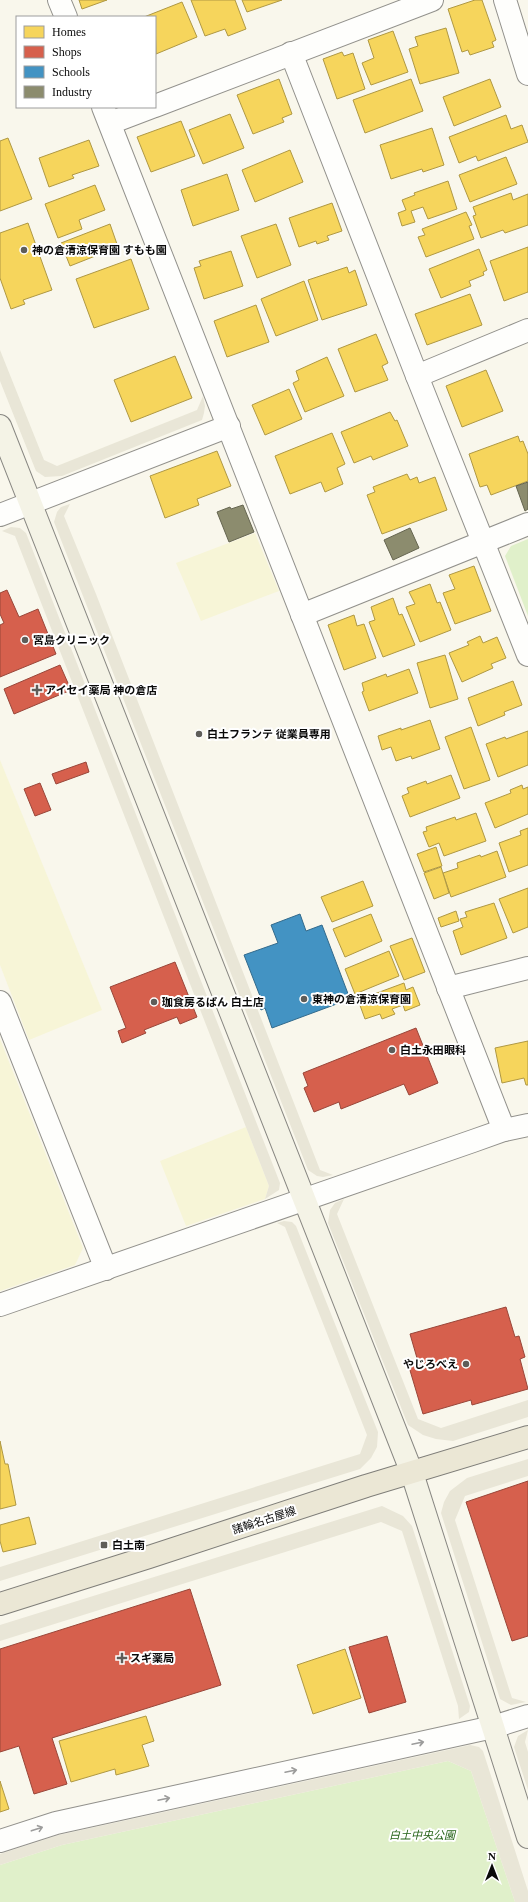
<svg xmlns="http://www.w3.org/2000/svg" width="528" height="1902" viewBox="0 0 528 1902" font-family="'Times New Roman','Noto Sans JP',serif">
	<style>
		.farmland { fill: #f7f5d7 }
		.green { fill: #e0f0ca }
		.plaza { fill: #e9e6d7 }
		.homes { fill: #f6d55c; stroke: #af9843 }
		.shops { fill: #d6604d; stroke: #994639 }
		.schools { fill: #4393c3; stroke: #326a8c }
		.industry { fill: #8c8c6e; stroke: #656550 }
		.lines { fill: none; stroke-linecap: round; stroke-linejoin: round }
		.street-casing { stroke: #92918c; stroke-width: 24 }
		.secondary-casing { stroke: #888782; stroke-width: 24 }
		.primary-casing { stroke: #7f7e79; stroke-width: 24 }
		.street { stroke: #fefefc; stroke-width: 22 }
		.secondary { stroke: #f4f3e6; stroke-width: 22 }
		.primary { stroke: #ebe7d5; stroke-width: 22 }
		.oneway { stroke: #9c9c9b }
		.poi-dot { fill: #5e5d59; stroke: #fff; stroke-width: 1.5 }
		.labels { text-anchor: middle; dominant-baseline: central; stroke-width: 4; stroke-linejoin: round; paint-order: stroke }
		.poi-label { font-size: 11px; font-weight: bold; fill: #0a0a0a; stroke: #fff; text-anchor: start }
		.street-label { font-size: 11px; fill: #0a0a0a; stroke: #fff }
		.park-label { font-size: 11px; font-style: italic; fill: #266318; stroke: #fff }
	</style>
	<rect width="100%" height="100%" fill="#f9f7ec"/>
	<g class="farmland">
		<polygon points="255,533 279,591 201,621 176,563"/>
		<polygon points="0,760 102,1010 29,1040 0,965"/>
		<polygon points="0,1039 83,1248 75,1265 0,1291"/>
		<polygon points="246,1127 269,1186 265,1199 186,1226 160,1161"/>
	</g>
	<g class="green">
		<polygon points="528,539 528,616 505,556 511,546"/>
		<polygon points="448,1761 471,1771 515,1902 0,1902 0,1865 62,1845"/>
	</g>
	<g class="plaza">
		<polygon points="0,350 44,460 57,466 197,410 203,396 205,406 204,413 202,420 62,476 45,477 36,471 0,381"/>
		<polygon points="70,504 64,516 96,594 320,1170 333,1175 323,1177 317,1176 308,1170 54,522 57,512 61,507"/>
		<polygon points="11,527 20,528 26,533 280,1183 279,1190 265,1199 269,1186 15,536 2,531"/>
		<polygon points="344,1199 337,1214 418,1419 441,1428 528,1400 528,1417 453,1441 436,1439 423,1435 408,1425 328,1223 330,1210 335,1203"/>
		<polygon points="284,1221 292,1222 296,1226 378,1432 377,1447 371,1458 360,1469 0,1581 0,1567 360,1454 367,1435 285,1227 277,1223"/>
		<polygon points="528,1459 528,1476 465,1496 455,1520 512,1698 526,1702 511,1705 500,1699 441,1513 444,1502 450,1491 467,1478"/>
		<polygon points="382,1506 403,1516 412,1526 470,1706 469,1712 459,1719 458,1706 402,1531 381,1522 0,1641 0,1625"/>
		<polygon points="528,1730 525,1742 528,1752 528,1790 514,1747 518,1736"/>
		<polygon points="470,1745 479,1747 483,1751 528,1891 528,1902 515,1902 471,1771 448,1761 62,1845 0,1865 0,1854 59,1835"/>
	</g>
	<g class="homes">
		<polygon points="79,0 107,0 82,9"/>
		<polygon points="191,0 235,0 246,29 228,36 225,29 205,36"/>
		<polygon points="242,0 282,0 247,12"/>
		<polygon points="475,0 482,0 496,40 492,42 494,47 470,55 468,50 462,52 448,9"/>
		<polygon points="182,2 197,37 156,54 155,17 144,17"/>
		<polygon points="446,28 459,73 420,84 409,49 418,46 415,37"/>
		<polygon points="393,31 408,72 371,85 362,63 374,58 368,40"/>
		<polygon points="342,52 344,56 353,53 365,89 337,99 323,59"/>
		<polygon points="279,79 292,114 282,118 284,122 253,134 237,95"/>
		<polygon points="411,79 423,111 365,133 353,100"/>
		<polygon points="490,79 501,107 454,126 443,97"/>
		<polygon points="230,114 244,148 203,164 189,130"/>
		<polygon points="506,115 511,129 522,125 528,142 478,161 476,156 459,163 449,137"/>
		<polygon points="181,121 195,156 151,172 137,137"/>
		<polygon points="432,128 444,165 423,172 422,169 391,179 380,145"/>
		<polygon points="8,138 32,199 0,211 0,141"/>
		<polygon points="89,140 99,166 72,175 74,178 49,187 39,158"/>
		<polygon points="290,150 303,182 255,202 242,170"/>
		<polygon points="506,157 517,184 470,202 459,175"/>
		<polygon points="227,174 239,210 193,226 181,190"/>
		<polygon points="448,181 457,209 428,219 423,207 411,211 415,222 402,226 398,213 406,210 402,200 415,195 414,193"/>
		<polygon points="95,185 105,210 79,220 82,229 58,238 45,204"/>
		<polygon points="511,193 513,200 528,194 528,225 505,233 503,230 481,238 473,216 476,215 473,207"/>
		<polygon points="332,203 342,231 327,236 329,240 317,244 316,241 299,247 289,218"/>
		<polygon points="466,212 472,225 469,226 474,239 426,257 418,237 425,235 422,229"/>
		<polygon points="28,223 52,290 23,300 25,304 11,309 0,278 0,233"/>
		<polygon points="110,224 118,247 70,266 61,243"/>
		<polygon points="276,224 291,265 257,278 241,236"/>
		<polygon points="528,247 528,292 504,301 490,261"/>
		<polygon points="479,249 487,270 483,272 484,275 469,281 471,286 441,298 429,269"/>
		<polygon points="231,251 243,286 204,299 194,268 201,266 199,261"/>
		<polygon points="131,259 149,309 94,328 76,279"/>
		<polygon points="347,267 349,273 355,270 367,305 322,320 308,280"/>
		<polygon points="304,281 318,320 276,336 261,299"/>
		<polygon points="470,294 482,325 427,345 415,314"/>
		<polygon points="256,305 269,342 227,357 214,321"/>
		<polygon points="376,334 388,363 382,366 388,380 355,392 338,349"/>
		<polygon points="175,356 192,398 131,422 114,380"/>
		<polygon points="327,357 344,396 305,412 293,383 299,380 296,371"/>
		<polygon points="486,370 503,411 462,427 446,386"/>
		<polygon points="289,389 302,419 265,435 252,405"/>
		<polygon points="390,412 395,421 397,420 408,446 373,460 371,456 354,463 341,432"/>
		<polygon points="332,433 345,464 337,468 343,484 325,492 321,482 290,494 275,456"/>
		<polygon points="518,436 520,442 523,441 528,454 528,481 491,495 487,485 480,487 469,454"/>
		<polygon points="217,451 231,486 197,499 199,505 165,518 150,476"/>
		<polygon points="407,474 410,480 417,477 419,483 435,477 447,510 382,534 367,495 375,492 373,487"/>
		<polygon points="474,566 491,611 455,624 443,593 455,589 449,575"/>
		<polygon points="430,584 437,603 440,602 451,630 420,642 406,607 415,604 409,592"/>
		<polygon points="393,598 399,615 402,614 415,645 383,657 369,622 375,620 371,607"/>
		<polygon points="354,615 357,626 364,624 376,658 344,670 328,625"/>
		<polygon points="480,636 483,643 497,637 506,658 491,664 493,668 462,682 449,653 469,645 467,642"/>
		<polygon points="445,655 458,699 430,708 417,663"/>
		<polygon points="409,669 418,693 369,711 362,692 364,691 362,683 386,674 387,677"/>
		<polygon points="513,681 522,705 504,712 505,715 478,726 468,698"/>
		<polygon points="430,720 440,749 412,759 411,756 396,761 391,747 382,750 378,736 401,728 401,730"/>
		<polygon points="471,727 490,780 464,789 445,737"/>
		<polygon points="528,731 528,765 498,777 486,744 505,737 506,739"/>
		<polygon points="451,775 460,798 410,817 402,796 409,793 407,788 426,781 427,784"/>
		<polygon points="522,785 523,789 528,787 528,814 495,828 485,803 511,793 510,790"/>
		<polygon points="476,813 486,841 444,856 439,843 429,847 423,832 427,831 426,827 455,817 456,820"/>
		<polygon points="528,828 528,865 509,872 499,843 521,835 520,831"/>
		<polygon points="436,847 442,866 424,872 417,854"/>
		<polygon points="497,851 506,877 451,897 443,873 458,868 457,863 480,855 481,857"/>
		<polygon points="441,867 449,893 434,899 424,873"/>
		<polygon points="363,881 373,906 332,922 321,897"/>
		<polygon points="528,888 528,927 513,933 499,899"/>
		<polygon points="494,903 507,938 461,955 453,931 463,927 460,919 467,917 465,912"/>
		<polygon points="456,911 459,921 441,927 438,918"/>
		<polygon points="371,914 382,941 345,957 333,929"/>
		<polygon points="412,938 425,972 404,980 390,946"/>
		<polygon points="389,951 399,976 355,994 345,969"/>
		<polygon points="404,983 406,990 413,987 420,1005 405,1011 403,1005 392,1009 395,1014 382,1019 380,1014 365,1019 358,1000"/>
		<polygon points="528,1041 528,1085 526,1085 524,1078 502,1083 495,1048"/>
		<polygon points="0,1441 5,1464 8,1464 16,1505 0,1509"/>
		<polygon points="29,1517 36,1544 3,1552 0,1541 0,1525"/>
		<polygon points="345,1649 361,1698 313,1714 297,1665"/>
		<polygon points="146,1716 154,1741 142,1745 149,1766 116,1775 115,1769 71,1782 59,1741"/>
		<polygon points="0,1781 9,1809 0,1812"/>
	</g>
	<g class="shops">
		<polygon points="7,590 19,617 38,609 56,654 0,677 0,625 4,623 0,614 0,593"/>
		<polygon points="60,665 71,690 14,714 4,689"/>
		<polygon points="86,762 89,772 56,784 52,774"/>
		<polygon points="40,783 51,810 35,816 24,789"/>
		<polygon points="175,962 197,1017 180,1024 177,1017 144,1030 146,1033 122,1043 118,1031 126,1028 110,987"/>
		<polygon points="416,1028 438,1083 409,1095 404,1084 341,1109 339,1102 314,1112 304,1088 308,1086 303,1073"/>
		<polygon points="506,1307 515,1337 519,1336 525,1357 520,1359 528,1389 472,1405 471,1400 423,1414 409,1367 419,1365 410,1334"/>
		<polygon points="528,1481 528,1636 512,1641 466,1502"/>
		<polygon points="190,1589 221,1685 52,1738 67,1784 34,1794 19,1746 0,1752 0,1649"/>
		<polygon points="387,1636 406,1702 369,1713 349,1647"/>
	</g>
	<polygon class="schools" points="300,914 306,931 322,925 350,999 272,1028 265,1008 261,1010 256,997 260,996 244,955 278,943 271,925"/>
	<g class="industry">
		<polygon points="528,482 528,509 525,511 516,486"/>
		<polygon points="243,505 254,532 229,542 217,512 230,507 231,509"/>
		<polygon points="410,528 419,548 393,560 384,540"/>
	</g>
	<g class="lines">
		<defs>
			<g id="street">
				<polyline points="59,0 66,17"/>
				<polyline points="505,0 528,74"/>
				<polyline points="291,53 417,376 528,655"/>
				<polyline points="155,106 432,0"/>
				<polyline points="103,107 504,1130"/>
				<polyline points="110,123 152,107"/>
				<polyline points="417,376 528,330"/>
				<polyline points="0,515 229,426"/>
				<polyline points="302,615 528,524"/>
				<polyline points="448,988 528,968"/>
				<polyline points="0,1002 106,1269"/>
				<polyline points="0,1305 473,1141 504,1130 528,1125"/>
				<polyline points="0,1841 56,1823 493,1727 528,1716"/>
			</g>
			<polyline id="secondary" points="0,426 412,1473 528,1837"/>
			<polyline id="primary" points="0,1604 149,1557 366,1486 528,1437"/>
		</defs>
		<use href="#street" class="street-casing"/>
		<use href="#secondary" class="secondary-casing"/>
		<use href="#primary" class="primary-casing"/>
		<use href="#street" class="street"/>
		<use href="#secondary" class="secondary"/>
		<use href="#primary" class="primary"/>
	</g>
	<defs><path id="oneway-shaft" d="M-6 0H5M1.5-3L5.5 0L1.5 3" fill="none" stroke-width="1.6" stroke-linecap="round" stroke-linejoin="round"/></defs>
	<g class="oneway">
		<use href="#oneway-shaft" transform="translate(418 1743) rotate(-12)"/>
		<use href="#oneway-shaft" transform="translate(291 1771) rotate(-12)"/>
		<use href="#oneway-shaft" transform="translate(164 1799) rotate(-12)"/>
		<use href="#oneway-shaft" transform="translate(37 1829) rotate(-18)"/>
	</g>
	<g class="poi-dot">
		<circle cx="24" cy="250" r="4"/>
		<circle cx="25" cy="640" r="4"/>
		<path d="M35 684h4v4h4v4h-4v4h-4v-4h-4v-4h4z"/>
		<circle cx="199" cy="734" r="4"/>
		<circle cx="304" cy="999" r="4"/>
		<circle cx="154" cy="1002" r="4"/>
		<circle cx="392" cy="1050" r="4"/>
		<circle cx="466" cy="1364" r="4"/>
		<rect x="100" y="1541" width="8" height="8" rx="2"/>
		<path d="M120 1652h4v4h4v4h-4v4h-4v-4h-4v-4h4z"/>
	</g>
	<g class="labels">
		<g class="poi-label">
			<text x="32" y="250">神の倉清涼保育園 すもも園</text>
			<text x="33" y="640">宮島クリニック</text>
			<text x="45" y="690">アイセイ薬局 神の倉店</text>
			<text x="207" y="734">白土フランテ 従業員専用</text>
			<text x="312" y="999">東神の倉清涼保育園</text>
			<text x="162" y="1002">珈食房るぱん 白土店</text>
			<text x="400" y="1050">白土永田眼科</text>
			<text x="458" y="1364" text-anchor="end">やじろべえ</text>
			<text x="112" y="1545">白土南</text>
			<text x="130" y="1658">スギ薬局</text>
		</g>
		<g class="street-label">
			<text transform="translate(264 1520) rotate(-18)">諸輪名古屋線</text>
		</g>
		<g class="park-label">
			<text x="422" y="1835">白土中央公園</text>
		</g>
	</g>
	<rect x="16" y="16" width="140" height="92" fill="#ffffff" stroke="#9d9d9d"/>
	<rect x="24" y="26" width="20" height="12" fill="#f6d55c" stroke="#9d9d9d"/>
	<text x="52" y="36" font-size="12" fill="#0a0a0a">Homes</text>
	<rect x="24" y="46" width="20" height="12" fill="#d6604d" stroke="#9d9d9d"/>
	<text x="52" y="56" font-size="12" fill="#0a0a0a">Shops</text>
	<rect x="24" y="66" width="20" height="12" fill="#4393c3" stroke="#9d9d9d"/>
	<text x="52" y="76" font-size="12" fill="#0a0a0a">Schools</text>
	<rect x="24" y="86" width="20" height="12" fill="#8c8c6e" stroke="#9d9d9d"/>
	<text x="52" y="96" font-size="12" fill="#0a0a0a">Industry</text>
	<g transform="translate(492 1866)" stroke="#ffffff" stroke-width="3" paint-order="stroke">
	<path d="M0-3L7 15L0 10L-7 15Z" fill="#0a0a0a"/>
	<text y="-6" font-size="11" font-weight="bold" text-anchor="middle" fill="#0a0a0a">N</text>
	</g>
</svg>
